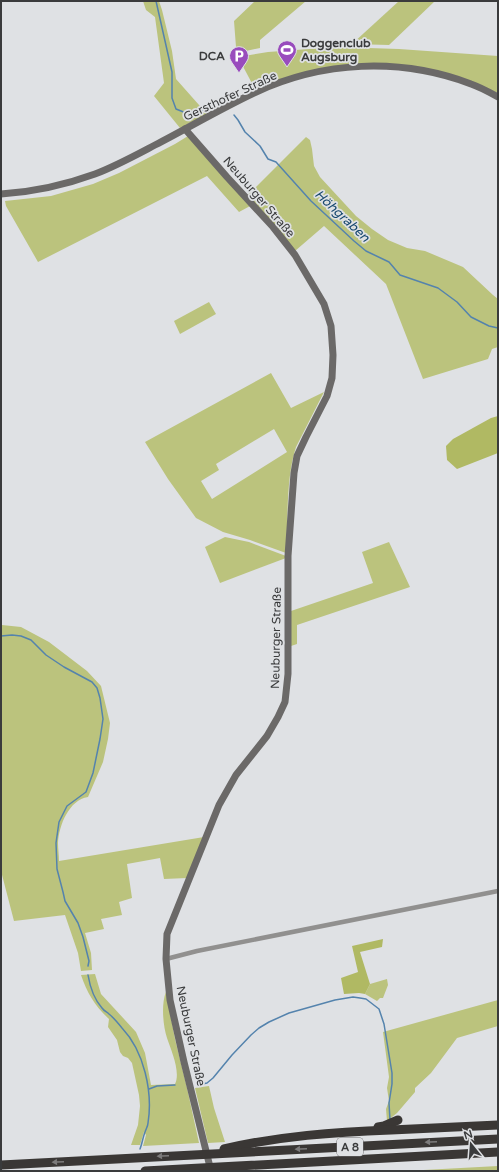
<svg xmlns="http://www.w3.org/2000/svg" width="499" height="1172" viewBox="0 0 499 1172" font-family="'Varela Round',sans-serif">
	<style>
		.green { fill: #bbc37d; fill-rule: evenodd }
		.forest { fill: #b0b963 }
		.lines { fill: none; stroke-linecap: round; stroke-linejoin: round }
		.stream { stroke: #5483ad; stroke-width: 1.5 }
		.street { stroke: #91908f; stroke-width: 4.5 }
		.secondary { stroke: #6b6968; stroke-width: 7 }
		.highway { stroke: #3a3735; stroke-width: 9 }
		.oneway { fill: #7c7b7b }
		.labels { text-anchor: middle; dominant-baseline: central; stroke-width: 3.5; stroke-linejoin: round; paint-order: stroke }
		.shield { fill: #dfe1e4; stroke: #6c6d6e; stroke-width: 1 }
		.shield-label { font-size: 11px; font-weight: bold; fill: #3a3b3c }
		.poi-label { font-size: 12px; font-weight: bold; fill: #3a3b3c; stroke: #dfe1e4; text-anchor: start }
		.street-label { font-size: 12px; fill: #3a3b3c; stroke: #dfe1e4 }
		.water-label { font-size: 13px; font-style: italic; fill: #16476e; stroke: #dfe1e4 }
	</style>
	<rect width="100%" height="100%" fill="#dfe1e4"/>
	<g class="green">
		<polygon points="143,1 159,1 162,10 172,51 176,79 207,114 180,128 154,96 164,83 155,17 146,10"/>
		<polygon points="255,1 306,1 260,40 260,48 237,53 236,47 234,21"/>
		<polygon points="399,1 435,1 389,45 352,44"/>
		<path d="M337,47L399,49L498,56V93C482,87 466,78 450,74C382,55 319,62 255,89L238,57L268,52Z"/>
		<polygon points="188,136 252,205 239,212 207,176 38,262 6,206 5,201 51,196 93,184 119,173 175,144"/>
		<polygon points="306,137 310,140 312,149 314,166 320,177 356,216 372,229 388,240 407,248 425,251 463,267 493,295 498,299 498,347 492,349 488,359 423,379 386,284 324,226 295,251 248,195"/>
		<polygon points="209,302 216,314 180,334 174,321"/>
		<path d="M271,373L291,408L324,392L296,447C286,477 288,521 286,553L250,540L223,532L196,518L168,479L145,442ZM274,429L287,452L212,499L201,481L219,470L216,464Z"/>
		<polygon points="225,537 249,542 286,556 286,558 220,583 205,547"/>
		<polygon points="389,542 410,587 297,625 297,644 291,646 291,611 373,583 362,552"/>
		<path d="M2,625L21,627L49,642L87,671L101,686L110,723L108,739L103,762L88,797C69,800 59,825 58,843C58,849 59,855 59,861L204,837L187,878L164,879L160,858L127,864L132,898L119,902L122,915L101,919L104,929L85,933L91,953L92,970L81,971L78,953L65,915L14,921L1,871V626Z"/>
		<path d="M95,974L101,994L136,1032L145,1053L151,1085L175,1084C181,1072 171,1050 167,1038C163,1026 161,1004 166,992L175,1039L187,1088L199,1143L143,1146L146,1135L144,1132L140,1145H131L138,1125L140,1106L139,1095L132,1063L128,1058L123,1056L120,1052L117,1040L108,1027L109,1019C95,1006 87,993 81,975Z"/>
		<polygon points="387,979 388,985 383,998 380,998 377,1001 365,994 370,984"/>
		<polygon points="498,1000 498,1026 457,1038 431,1073 415,1088 415,1092 397,1113 387,1121 386,1109 389,1101 387,1088 389,1077 383,1032"/>
		<polygon points="209,1086 214,1108 225,1142 208,1143 195,1088"/>
		<polygon points="498,1166 498,1171 405,1171"/>
	</g>
	<g class="forest">
		<polygon points="498,416 498,453 457,469 447,460 446,446 453,439 491,418"/>
		<polygon points="383,939 382,947 360,952 370,984 365,994 359,993 344,994 341,978 358,972 352,946"/>
	</g>
	<g class="lines">
		<g class="stream">
			<polyline points="156,1 172,72 172,98 176,109 186,113 211,109"/>
			<polyline points="234,115 238,120 245,132 260,146 268,159 276,162 311,201 354,241 366,251 389,262 400,275 438,288 457,302 471,317 489,326 498,328"/>
			<polyline points="1,636 12,635 21,636 31,640 46,655 64,667 92,682 97,688 100,698 103,719 100,739 93,773 86,792 67,806 59,822 56,843 57,869 63,892 65,901 78,923 83,937 89,961 88,966"/>
			<path d="M88,975C90,987 94,999 102,1008C104,1011 107,1012 109,1014C114,1018 118,1023 122,1028C144,1051 153,1092 148,1123C148,1126 146,1129 145,1132C143,1137 142,1144 140,1149"/>
			<polyline points="198,1085 207,1083 213,1078 232,1055 251,1035 259,1028 269,1022 289,1013 335,1000 353,997 360,998 366,999 379,1009 384,1024 392,1073 392,1084 389,1103 390,1120"/>
			<polyline points="149,1089 157,1086 175,1085"/>
		</g>
		<polyline class="street" points="166,959 197,951 498,891"/>
		<g class="secondary">
			<polyline points="185,129 227,177 273,227 295,255 324,304 331,326 333,355 332,378 327,396 306,437 297,456 294,473 288,556 288,674 285,702 278,717 267,736 236,775 219,805 167,934 166,959 170,1000 184,1062 211,1171"/>
			<path d="M1,194C33,192 65,185 95,174C116,166 136,155 155,145C188,128 220,109 254,93C322,61 400,57 471,84C480,87 489,92 498,97"/>
		</g>
		<g class="highway">
			<polyline points="378,1127 384,1126 398,1120"/>
			<path d="M224,1149C279,1136 335,1132 391,1130C427,1128 462,1127 498,1125"/>
			<polyline points="1,1165 498,1139"/>
			<polyline points="145,1171 498,1152"/>
		</g>
	</g>
	<defs><path id="oneway-solid" d="M-6-.8H1V-3.2L6.5 0L1 3.2V.8H-6Z"/></defs>
	<g class="oneway">
		<use href="#oneway-solid" transform="translate(431 1142) rotate(177)"/>
		<use href="#oneway-solid" transform="translate(301 1149) rotate(177)"/>
		<use href="#oneway-solid" transform="translate(163 1156) rotate(177)"/>
		<use href="#oneway-solid" transform="translate(58 1162) rotate(177)"/>
	</g>
	<defs>
		<symbol id="stadium-pin" viewBox="-11 -11 22 30"><path d="M0 17L-7.5 6A9.5 9.5 0 1 1 7.5 6Z" fill="#994cbd" stroke="#dfe1e4"/><path d="M0-5a6.5 5 0 1 0 0 10a6.5 5 0 1 0 0-10ZM-3.5-1.8h7v3.6h-7Z" fill="#fff"/></symbol>
		<symbol id="parking-pin" viewBox="-11 -11 22 30"><path d="M0 17L-7.5 6A9.5 9.5 0 1 1 7.5 6Z" fill="#994cbd" stroke="#dfe1e4"/><path d="M-3.5-5.5H1a3.5 3.5 0 0 1 0 7H-1V5.5H-3.5ZM-1-3.4V-.6H.8a1.4 1.4 0 0 0 0-2.8Z" fill="#fff"/></symbol>
	</defs>
	<g fill-rule="evenodd">
		<use href="#stadium-pin" x="276" y="39" width="22" height="30"/>
		<use href="#parking-pin" x="228" y="45" width="22" height="30"/>
	</g>
	<g class="labels">
		<rect class="shield" x="337" y="1138" width="26" height="18" rx="3"/>
		<g class="shield-label">
			<text x="350" y="1147">A 8</text>
		</g>
		<g class="poi-label">
			<text x="301" y="43">Doggenclub<tspan x="301" dy="14">Augsburg</tspan></text>
			<text x="225" y="56" text-anchor="end">DCA</text>
		</g>
		<g class="street-label">
			<text transform="translate(230 96) rotate(-25)">Gersthofer Straße</text>
			<text transform="translate(259 197) rotate(49)">Neuburger Straße</text>
			<text transform="translate(276 638) rotate(-89)">Neuburger Straße</text>
			<text transform="translate(191 1036) rotate(78)">Neuburger Straße</text>
		</g>
		<g class="water-label">
			<text transform="translate(342 216) rotate(43)">Höhgraben</text>
		</g>
	</g>
	<rect width="499" height="1172" fill="none" stroke="#3a3b3c" stroke-width="4"/>
	<g transform="translate(471 1144) rotate(343)" stroke="#dfe1e4" stroke-width="3" paint-order="stroke">
	<path d="M0-3L7 15L0 10L-7 15Z" fill="#3a3b3c"/>
	<text y="-6" font-size="11" font-weight="bold" text-anchor="middle" fill="#3a3b3c">N</text>
	</g>
</svg>
